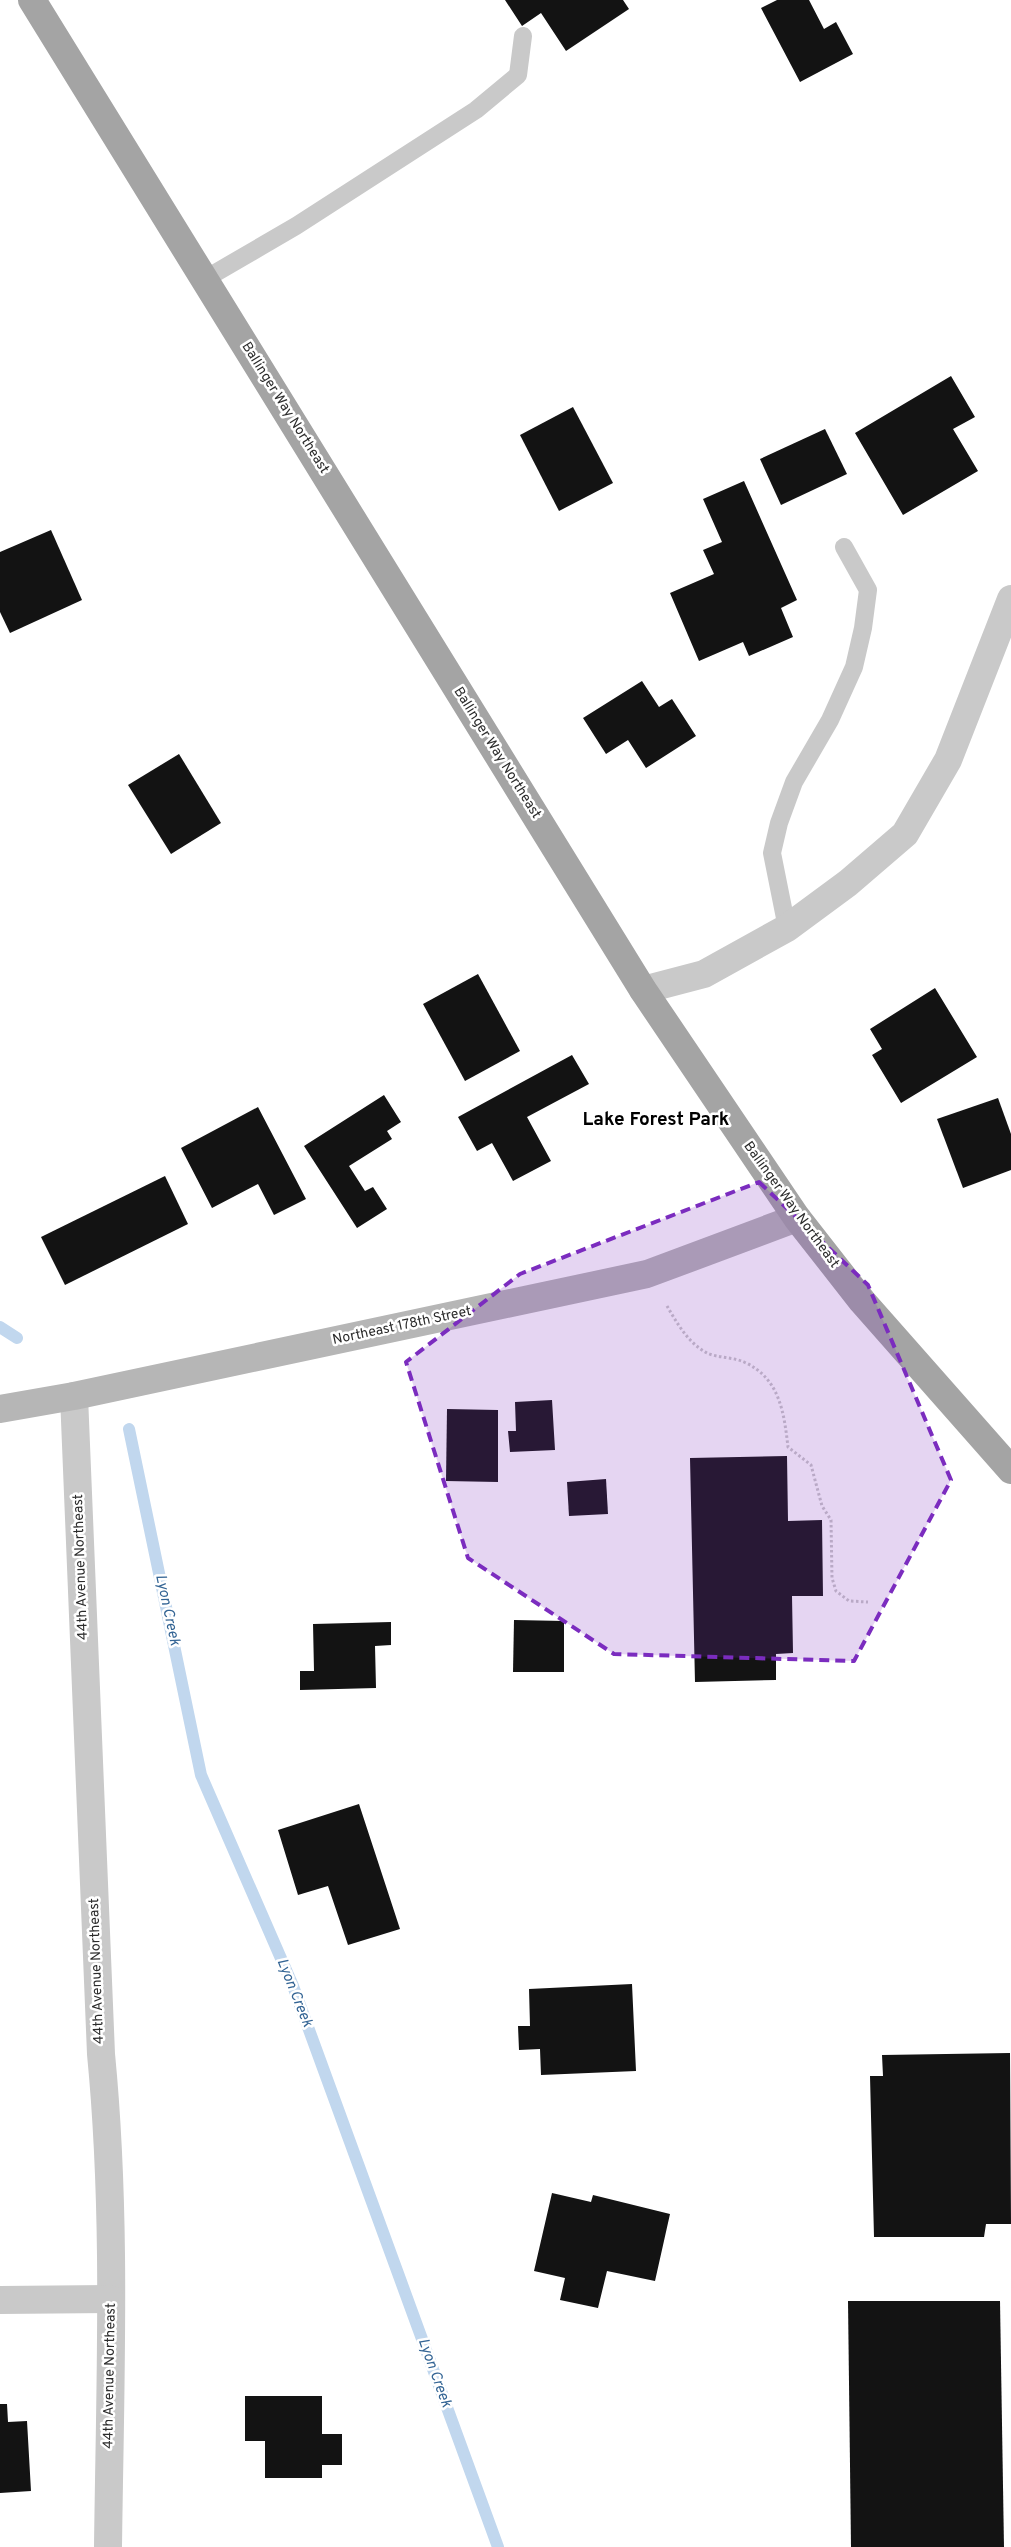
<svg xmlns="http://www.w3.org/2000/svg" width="1011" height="2547" viewBox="0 0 1011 2547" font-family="Overpass,sans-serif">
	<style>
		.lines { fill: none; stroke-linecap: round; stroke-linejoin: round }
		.stream { stroke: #c1d7ee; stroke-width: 12 }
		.building { fill: #131313 }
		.path { stroke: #c9c9c9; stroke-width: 3; stroke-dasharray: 2.5 2.5; stroke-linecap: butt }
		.lane { stroke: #c9c9c9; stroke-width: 18 }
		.street { stroke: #c9c9c9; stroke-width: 28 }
		.secondary { stroke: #b6b6b6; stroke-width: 28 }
		.primary { stroke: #a4a4a4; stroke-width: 28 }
		.marked { fill: #7b2cbf; fill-opacity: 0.2; stroke: #7b2cbf; stroke-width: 4; stroke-dasharray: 10 6; stroke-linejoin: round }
		.labels { text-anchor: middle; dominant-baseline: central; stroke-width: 5; stroke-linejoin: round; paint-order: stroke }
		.street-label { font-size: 14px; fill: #2c2c2c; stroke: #fff }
		.water-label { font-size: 15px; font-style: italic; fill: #336494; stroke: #fff }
		.district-label { font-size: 19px; font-weight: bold; fill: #000; stroke: #fff }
	</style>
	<rect width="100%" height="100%" fill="#fff"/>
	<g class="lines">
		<g class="stream">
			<polyline points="0,1327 17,1338"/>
			<polyline points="129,1429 201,1775 293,1986 498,2547"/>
		</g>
	</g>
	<g class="building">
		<polygon points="505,0 623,0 629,9 566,51 541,13 522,26"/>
		<polygon points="777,0 809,0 824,29 836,22 853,54 800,82 761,8"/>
		<polygon points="951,376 975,417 953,429 978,471 903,515 855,433"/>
		<polygon points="573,407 613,483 559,511 520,435"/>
		<polygon points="825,429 847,474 781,505 760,459"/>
		<polygon points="744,481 797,600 781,608 793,637 749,656 743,642 699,661 670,593 714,574 703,550 722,542 703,499"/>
		<polygon points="51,530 82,600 10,633 0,612 0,552"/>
		<polygon points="642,681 659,707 672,699 696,736 646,768 628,740 606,754 583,718"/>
		<polygon points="179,754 221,823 171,854 128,785"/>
		<polygon points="478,974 520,1051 465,1081 423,1004"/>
		<polygon points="935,988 977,1057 901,1103 872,1055 882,1049 870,1029"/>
		<polygon points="572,1055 589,1084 527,1117 551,1161 513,1181 492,1143 477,1151 458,1117"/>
		<polygon points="384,1095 401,1122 387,1131 392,1139 349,1166 365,1191 373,1187 387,1209 357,1228 304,1146"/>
		<polygon points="998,1098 1011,1134 1011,1170 963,1188 937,1119"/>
		<polygon points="258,1107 306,1199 274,1215 258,1184 212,1208 181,1148"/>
		<polygon points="165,1176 188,1224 65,1285 41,1237"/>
		<polygon points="552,1400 555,1450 510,1452 508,1431 516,1431 515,1402"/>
		<polygon points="447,1409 498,1410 498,1482 446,1481"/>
		<polygon points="787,1456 788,1521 822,1520 823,1596 792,1596 793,1653 776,1654 776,1680 695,1682 690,1458"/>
		<polygon points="606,1479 608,1514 569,1516 567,1482"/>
		<polygon points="514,1620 564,1621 564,1672 513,1672"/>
		<polygon points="391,1622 391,1645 375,1646 376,1688 300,1690 300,1671 314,1671 313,1624"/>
		<polygon points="359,1804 400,1929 348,1945 328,1886 298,1895 278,1830"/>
		<polygon points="632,1984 636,2071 541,2075 540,2049 519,2050 518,2026 530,2026 529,1989"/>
		<polygon points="1010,2053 1011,2224 986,2224 984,2237 874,2237 870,2076 883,2076 882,2055"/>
		<polygon points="552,2193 591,2202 593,2195 670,2214 655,2281 607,2271 598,2308 560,2300 565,2278 534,2271"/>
		<polygon points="848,2301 1000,2301 1004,2547 851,2547"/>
		<polygon points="245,2396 322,2396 322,2434 342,2434 342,2465 322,2465 322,2478 265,2478 265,2441 245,2441"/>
		<polygon points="0,2404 7,2404 8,2422 27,2421 31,2491 0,2493"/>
	</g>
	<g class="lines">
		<path class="path" d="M667,1306C677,1323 688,1343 707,1353C718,1358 733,1357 744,1362C780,1378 784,1413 788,1447L811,1465L822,1506L831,1520L832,1578L836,1591L849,1601L868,1602"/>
		<g class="lane">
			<polyline points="205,279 296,226 476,110 518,75 523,36"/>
			<polyline points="787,928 772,853 779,823 794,782 830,720 854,667 863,628 868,590 844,547"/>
		</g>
		<g class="street">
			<polyline points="643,990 704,974 787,928 848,883 905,834 948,760 1011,599"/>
			<path d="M74,1396L101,2054C117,2218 110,2383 108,2547"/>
			<polyline points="0,2300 110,2299"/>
		</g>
		<polyline class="secondary" points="0,1409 74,1396 647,1274 797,1218"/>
		<polyline class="primary" points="32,0 643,990 797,1218 862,1301 1011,1470"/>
	</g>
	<path class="marked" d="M759,1182L868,1285L951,1480L854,1661L614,1654L468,1558L406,1362L520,1274Z"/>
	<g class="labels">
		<g class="street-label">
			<text transform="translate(285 408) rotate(58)">Ballinger Way Northeast</text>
			<text transform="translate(497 753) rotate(58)">Ballinger Way Northeast</text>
			<text transform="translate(791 1205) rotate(54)">Ballinger Way Northeast</text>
			<text transform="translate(402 1326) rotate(-12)">Northeast 178th Street</text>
			<text transform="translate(81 1567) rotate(-92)">44th Avenue Northeast</text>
			<text transform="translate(97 1971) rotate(-92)">44th Avenue Northeast</text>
			<text transform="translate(110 2376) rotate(-89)">44th Avenue Northeast</text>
		</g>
		<g class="water-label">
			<text transform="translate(167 1610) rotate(78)">Lyon Creek</text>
			<text transform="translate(294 1993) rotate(68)">Lyon Creek</text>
			<text transform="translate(434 2373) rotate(70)">Lyon Creek</text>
		</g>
		<g class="district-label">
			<text x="656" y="1120">Lake Forest Park</text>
		</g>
	</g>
</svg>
